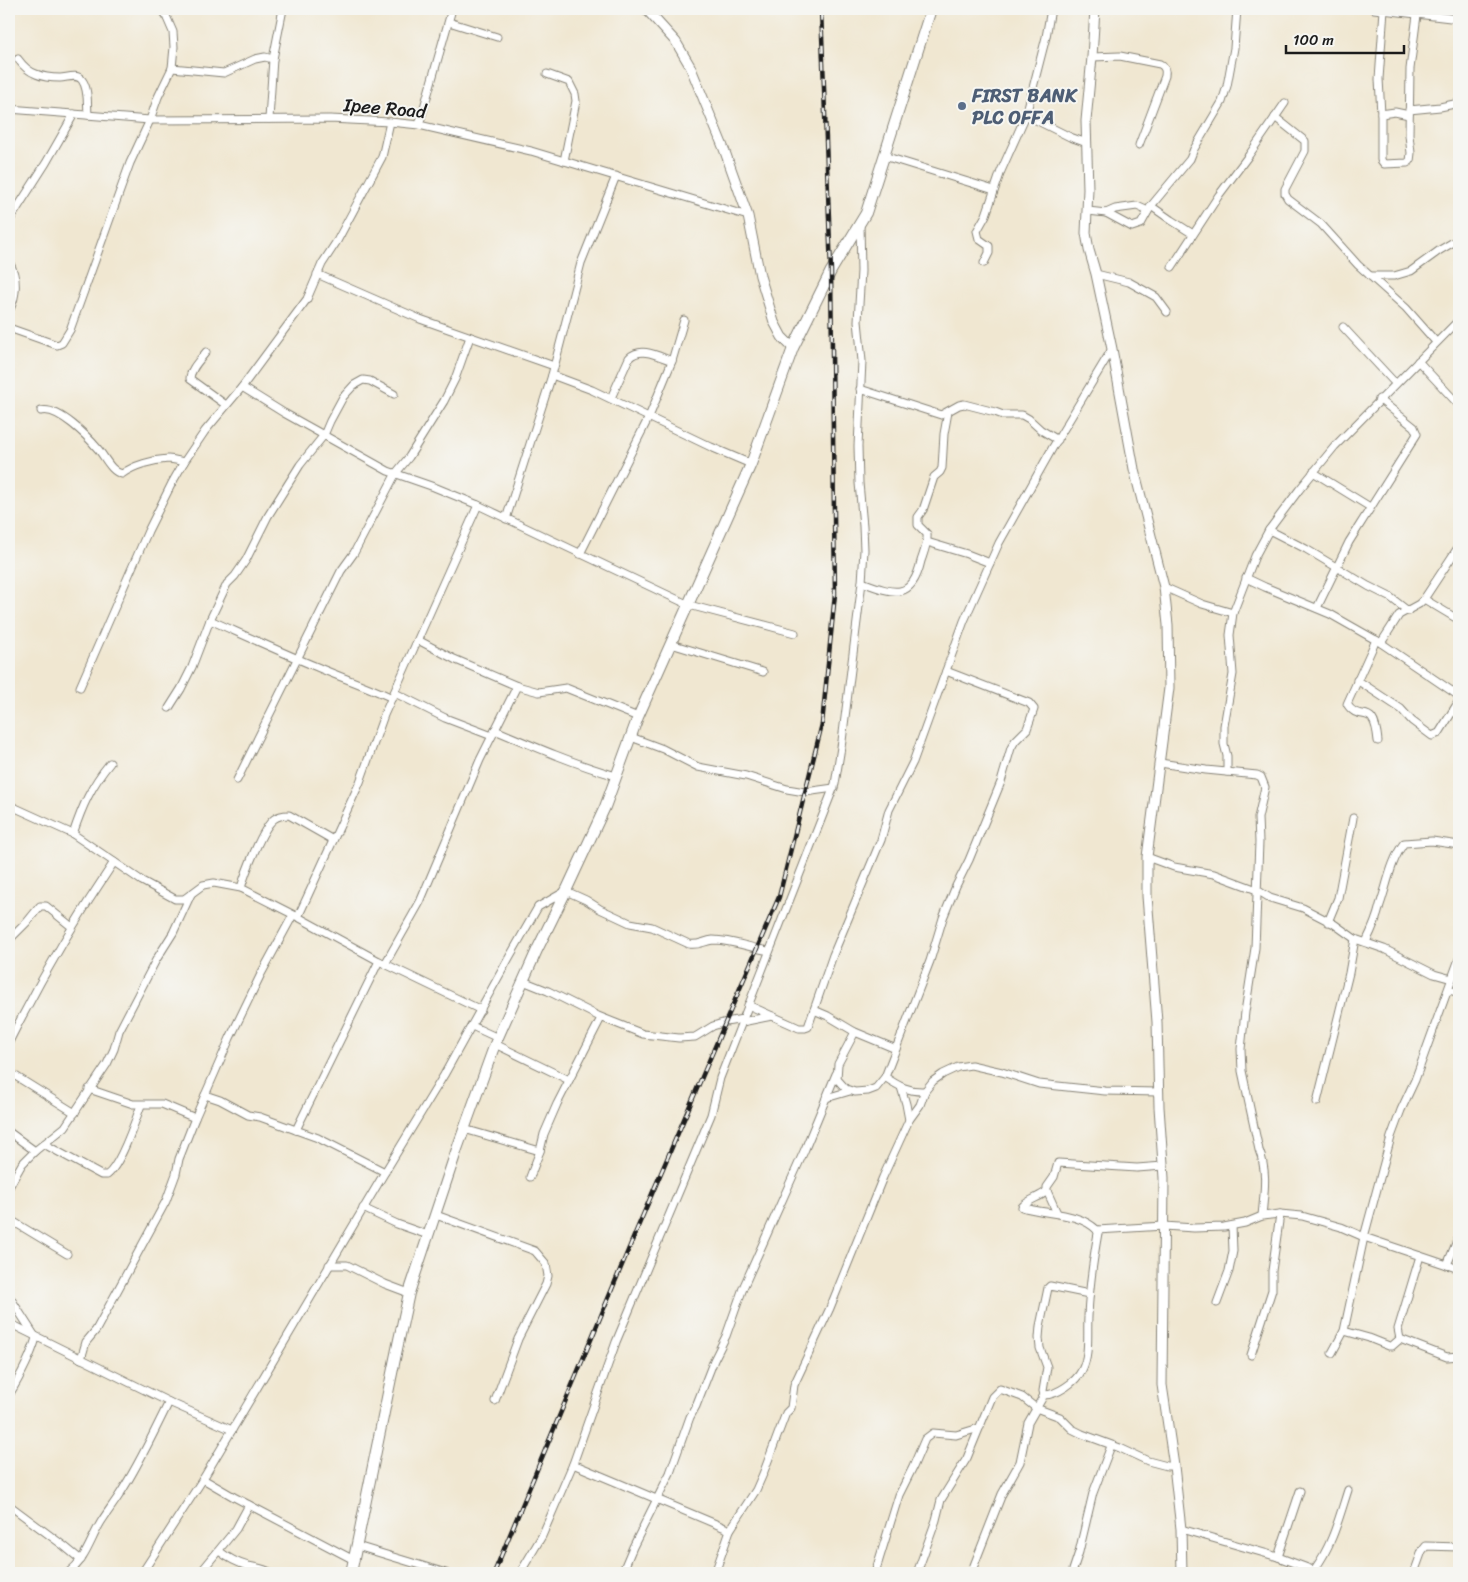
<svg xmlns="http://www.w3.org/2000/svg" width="1468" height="1582" viewBox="0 0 1468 1582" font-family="Sriracha,sans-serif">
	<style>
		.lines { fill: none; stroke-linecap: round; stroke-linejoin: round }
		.minor-casing { stroke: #868276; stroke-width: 9 }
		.tertiary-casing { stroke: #868276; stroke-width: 11 }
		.primary-casing { stroke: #868276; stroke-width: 12 }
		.minor { stroke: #fff; stroke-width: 7 }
		.tertiary { stroke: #fff; stroke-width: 9 }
		.primary { stroke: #fff; stroke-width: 10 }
		.rail-casing { stroke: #1c1c1c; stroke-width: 4.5 }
		.rail { stroke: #f6f6f2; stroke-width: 2.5; stroke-dasharray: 8; stroke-linecap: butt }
		.service-dot { fill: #5c6f8a; stroke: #f6f6f2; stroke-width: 2 }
		.labels { text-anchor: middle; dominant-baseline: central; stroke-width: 4; stroke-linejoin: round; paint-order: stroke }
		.service-label { font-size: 19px; font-weight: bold; fill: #4e5e75; stroke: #f6f6f2; text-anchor: start }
		.street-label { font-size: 19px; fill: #1c1c1c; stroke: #f6f6f2 }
	</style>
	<rect width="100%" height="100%" fill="#f6f6f2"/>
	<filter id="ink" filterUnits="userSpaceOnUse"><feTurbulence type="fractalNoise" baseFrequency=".02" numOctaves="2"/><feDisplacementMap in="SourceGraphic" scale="10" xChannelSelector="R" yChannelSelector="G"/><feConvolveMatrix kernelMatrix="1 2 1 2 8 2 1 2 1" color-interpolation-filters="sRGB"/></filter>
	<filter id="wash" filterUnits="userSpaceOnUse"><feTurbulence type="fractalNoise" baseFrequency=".0096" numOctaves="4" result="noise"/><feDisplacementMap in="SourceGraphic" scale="20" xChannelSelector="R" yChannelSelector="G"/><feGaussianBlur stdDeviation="1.12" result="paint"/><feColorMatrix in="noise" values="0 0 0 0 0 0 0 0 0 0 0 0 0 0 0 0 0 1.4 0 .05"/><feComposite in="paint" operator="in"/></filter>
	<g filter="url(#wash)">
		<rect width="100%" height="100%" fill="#f0e7d1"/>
	</g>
	<g filter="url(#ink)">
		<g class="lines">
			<defs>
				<g id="minor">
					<polyline points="1374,9 1459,19"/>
					<polyline points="1384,10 1379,79 1381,114 1381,160 1384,164 1407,163 1410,161 1411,153 1409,135 1410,69 1417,15"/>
					<polyline points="449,22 497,37"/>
					<path d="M1092,57L1120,56L1160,64C1165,67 1166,70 1165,76L1139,145"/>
					<path d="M18,59C23,66 28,71 36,74C43,77 52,78 60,78C67,78 77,73 82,80C89,89 87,105 88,115"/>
					<polyline points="172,68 224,73 255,59 265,57 273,59"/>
					<polyline points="547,74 569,82 575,94 576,101 564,161"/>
					<polyline points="9,109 150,120 330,119 390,122 419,125 531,151 748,216"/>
					<polyline points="1409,110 1440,107 1459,103"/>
					<polyline points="1381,114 1395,112 1409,115"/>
					<polyline points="1026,115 1070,137 1087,143"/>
					<polyline points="1275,117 1305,141 1305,151 1285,189 1285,194 1288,199 1321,224 1358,265 1406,308 1436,342"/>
					<polyline points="269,119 273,59 283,9"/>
					<polyline points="419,125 452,9"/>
					<polyline points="884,156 994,190"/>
					<polyline points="1151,206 1171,220 1193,234"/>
					<polyline points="1088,211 1106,213 1115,209 1137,206 1148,211"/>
					<polyline points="1106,213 1132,227 1141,224 1151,206 1190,159 1194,149 1222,102 1227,86 1234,48 1237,9"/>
					<polyline points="9,221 46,163 74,114"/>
					<path d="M9,262C18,277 17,296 9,311"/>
					<polyline points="984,263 989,253 989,246 979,239 977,231 986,215 1001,171 1026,115 1046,37 1051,9"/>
					<polyline points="1172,267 1219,195 1249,155 1285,103"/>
					<polyline points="317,274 420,319 554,366"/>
					<polyline points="1096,274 1129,282 1156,297 1167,312"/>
					<polyline points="1370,276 1394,276 1411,271 1440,250 1457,240 1459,240"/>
					<polyline points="1343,327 1395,383"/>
					<polyline points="9,328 57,345 62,343 70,330 130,163 150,120 158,97 172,68 174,47 173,32 163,9"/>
					<path d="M206,352C200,360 190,369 190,379L226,405"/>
					<polyline points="1418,361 1459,405"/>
					<polyline points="552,375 592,390 711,447 751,464"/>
					<polyline points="242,387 284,413 388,471 434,487 478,505 689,605 795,633"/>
					<polyline points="860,389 941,415 959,405 964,404 995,412 1003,415 1022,415 1029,419 1041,430 1058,440"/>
					<path d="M611,398L629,358C641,346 658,356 672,361"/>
					<path d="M41,411C58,406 88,437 98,449C105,457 111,472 122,474C134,465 153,460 168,459C173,459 179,461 184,462"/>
					<polyline points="1313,472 1370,507"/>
					<polyline points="506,519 552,375 581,263 616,176"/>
					<polyline points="1269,530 1306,549 1368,586 1390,597 1408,611"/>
					<polyline points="927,542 967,554 990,563"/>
					<polyline points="580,554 649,417 672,361 684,320"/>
					<polyline points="1246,578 1265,587 1330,614 1381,643 1459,696"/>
					<path d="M862,582C894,594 912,601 921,561C924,552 928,543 927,534L918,525V517L923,510L934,477L940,472L942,468L944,434L948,412"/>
					<polyline points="1164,587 1202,604 1233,613 1255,556 1269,530 1299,490 1335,446 1459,320"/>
					<polyline points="1424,599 1459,620"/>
					<polyline points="1317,608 1349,542 1417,434 1414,427 1379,399"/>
					<path d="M210,620C246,636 281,652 317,667C342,678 367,686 392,698"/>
					<polyline points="418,640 454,659 517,686 539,692 566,688 638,717"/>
					<path d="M1376,640L1347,704C1360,725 1374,699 1378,741"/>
					<polyline points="1381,643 1399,615 1419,604 1424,599 1459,546"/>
					<polyline points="671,644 763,672"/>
					<polyline points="1357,680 1401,709 1412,721 1432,736 1439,733 1459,701"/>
					<polyline points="80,687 148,531 172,483 184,462 205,431 242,387 307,299 322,264 337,241 382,157 390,122"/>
					<polyline points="395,693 445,718 492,736"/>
					<polyline points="169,708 181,689 192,667 210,620 227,584 235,576 246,560 268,516 300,465 324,435 330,421 343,397 354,385 363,380 370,381 394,394"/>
					<path d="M495,730C535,747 575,764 616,776"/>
					<polyline points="631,737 663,749 698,767 746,776 787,789 805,792 834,788"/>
					<path d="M1160,763L1206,770L1257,775L1261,777L1265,787L1258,818L1259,842L1255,948L1245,1012L1241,1049L1242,1071L1259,1150C1268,1172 1264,1193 1262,1216"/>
					<polyline points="1227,772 1227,756 1224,744 1224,726 1233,674 1230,635 1233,613"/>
					<polyline points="237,780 341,571 354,553 396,473 409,457 444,401 455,379 470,337"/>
					<polyline points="9,805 73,834 142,881 175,899 184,899 203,885 214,883 241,888 298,917 379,961 481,1010"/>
					<path d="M73,834C82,807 91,786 110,763"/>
					<polyline points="1147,857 1174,867 1214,874 1257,890 1270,898 1303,908 1334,924 1355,939 1384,949 1434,974 1452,979"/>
					<path d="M241,888C245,874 262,828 274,819C278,816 284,815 289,815L333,840"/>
					<polyline points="298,917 360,782 384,715 478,505"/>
					<polyline points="1328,922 1338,898 1353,818"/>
					<polyline points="9,940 27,922 40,906 46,906 72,927"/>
					<path d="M1366,942C1372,930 1377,918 1380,905C1387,885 1391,860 1404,843L1432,841L1459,845"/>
					<polyline points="385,964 420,902 480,760 517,686"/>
					<polyline points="523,981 548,991 598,1016 643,1034 679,1038 695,1037 713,1026 726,1022 743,1019"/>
					<polyline points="1449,990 1459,993"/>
					<polyline points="748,1005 799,1028 805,1028 808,1027 833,955 881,840 889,810 913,762 964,621 990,563 999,543 1053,447 1112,349"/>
					<polyline points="814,1010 828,1016 855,1032 896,1049"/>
					<polyline points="742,1022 772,1016"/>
					<polyline points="472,1026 498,1038"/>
					<polyline points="855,1032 838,1064 837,1079 846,1089 855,1092 868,1091 876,1088 885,1077 930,961 943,918 956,886 969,860 1001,782 1011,748 1015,741 1027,729 1034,709 1029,703 946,671"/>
					<path d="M9,1042C40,980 75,920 114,862"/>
					<polyline points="495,1044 569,1080"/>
					<polyline points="9,1072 75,1113"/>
					<path d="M885,1077C898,1086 909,1092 925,1091"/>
					<polyline points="901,1087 906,1104 909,1120"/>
					<polyline points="89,1089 133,1104 162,1104 195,1118"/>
					<polyline points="205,1095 220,1100 248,1115 260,1117 318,1138 385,1172"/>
					<polyline points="826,1098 850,1091"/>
					<polyline points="1317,1102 1349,973 1355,939"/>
					<polyline points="464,1129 540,1151"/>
					<polyline points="296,1130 379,961"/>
					<polyline points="9,1132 35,1151"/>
					<path d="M44,1144L88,1168L101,1175H107C120,1166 135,1122 141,1105"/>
					<polyline points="530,1177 540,1151 544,1134 557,1104 601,1018"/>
					<polyline points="9,1187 22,1164 35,1151 65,1127 107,1064 114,1049 119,1031 156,960 173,933 191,894"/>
					<polyline points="363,1208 397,1224 428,1235"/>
					<polyline points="1057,1213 1047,1191 1047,1187 1054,1177 1058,1163 1137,1168 1163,1166"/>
					<polyline points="436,1215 535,1251 546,1264 548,1276 546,1284 518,1339 495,1401"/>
					<polyline points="9,1219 67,1254"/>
					<polyline points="1097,1230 1164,1226 1194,1228 1224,1227 1245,1223 1262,1216 1280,1214 1302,1216 1341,1227 1364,1237 1459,1269"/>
					<polyline points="1420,1256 1398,1329 1400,1339 1447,1357 1459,1356"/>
					<polyline points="329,1265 347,1265 385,1284 409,1293"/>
					<polyline points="1447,1265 1459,1236"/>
					<path d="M9,1296L36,1338C30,1359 20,1377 9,1395"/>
					<polyline points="1217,1303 1229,1271 1233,1251 1232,1226"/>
					<polyline points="9,1323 169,1402 232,1430"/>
					<polyline points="1344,1331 1369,1338 1389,1346 1392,1346 1400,1339"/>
					<polyline points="1332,1353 1344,1331 1364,1237 1391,1137 1401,1110 1415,1080 1459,959"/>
					<polyline points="1251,1355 1272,1290 1272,1271 1280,1214"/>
					<polyline points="81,1359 86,1342 96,1330 166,1201 176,1174 179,1159 195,1118 230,1038 261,974 293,915"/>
					<polyline points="1044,1395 1043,1391 1047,1367 1040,1348 1039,1338 1040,1326 1048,1288 1050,1286 1089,1294"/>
					<polyline points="573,1464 730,1530"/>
					<polyline points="203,1479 234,1497 354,1560"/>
					<polyline points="9,1505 64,1546 81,1560"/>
					<polyline points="1181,1529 1278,1557 1321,1573"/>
					<polyline points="357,1546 446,1573"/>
					<path d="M219,1551C228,1558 237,1563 248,1566C257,1568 264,1568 271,1573"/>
					<polyline points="1278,1557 1300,1491"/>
					<path d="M1314,1570C1332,1546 1339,1518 1348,1490"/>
					<path d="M68,1573C87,1558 89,1542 101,1522C106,1514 112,1506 118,1497C138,1467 153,1434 169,1402"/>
					<path d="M142,1573L203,1479L385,1172L444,1075L510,956L538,907L566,891L586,900L600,909L630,923L652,927L689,944C698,946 704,941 713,940C732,940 750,948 769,951"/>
					<polyline points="200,1573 236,1529 249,1505"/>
					<polyline points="520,1573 542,1536 573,1464 616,1342 711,1115 720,1078 835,784 842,741 862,582 864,550 863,526 859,483 858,446 862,361 858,321 861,271 860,224"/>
					<polyline points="622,1573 633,1547 670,1473 690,1417 696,1406 714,1360 726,1336 743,1288 805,1149 836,1074"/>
					<polyline points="715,1573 730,1530 756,1490 763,1474 786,1413 791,1408 794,1385 830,1308 883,1177 909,1120 920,1105 925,1091 933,1081 943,1074 958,1067 971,1065 1002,1072 1039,1084 1105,1091 1159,1092"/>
					<polyline points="875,1573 899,1495 913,1467 925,1439 933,1433 956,1435 979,1428"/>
					<polyline points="917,1573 936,1520 941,1500 967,1458 992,1397 1000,1389 1022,1397 1036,1408 1060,1417 1072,1429 1082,1434 1120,1448 1148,1461 1167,1466 1174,1466"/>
					<path d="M971,1573L1002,1494L1020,1462L1028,1423L1044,1395C1057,1395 1076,1382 1082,1370C1090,1354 1087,1334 1088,1317C1089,1289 1093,1261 1098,1233L1097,1230C1077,1211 1046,1215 1022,1207C1029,1199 1039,1198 1047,1191"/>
					<polyline points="1072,1573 1079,1552 1093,1493 1111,1446"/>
					<polyline points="1414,1573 1422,1551 1426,1546 1459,1547"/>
				</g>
				<g id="tertiary">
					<polyline points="646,9 676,42 690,66 724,149 748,216 760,276 774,322 782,337 793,348"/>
					<polyline points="1095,9 1092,57 1086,121 1088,189 1086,233 1089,250 1096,274 1112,349 1134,469 1164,587 1168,625 1169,688 1147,857 1147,896 1157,1022 1159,1107 1164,1178 1162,1385 1174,1466 1181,1529 1182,1573"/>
				</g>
				<polyline id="primary" points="351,1573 397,1349 409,1293 457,1149 495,1044 537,950 566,891 605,807 638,717 751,464 793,348 831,271 866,213 931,9"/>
			</defs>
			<use href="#minor" class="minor-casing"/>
			<use href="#tertiary" class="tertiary-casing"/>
			<use href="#primary" class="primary-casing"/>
			<use href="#minor" class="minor"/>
			<use href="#tertiary" class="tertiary"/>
			<use href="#primary" class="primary"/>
			<defs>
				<polyline id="rail" points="494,1573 637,1229 779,897 822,724 835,594 831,271 821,9"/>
			</defs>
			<use href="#rail" class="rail-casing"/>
			<use href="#rail" class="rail"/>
		</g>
	</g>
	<circle class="service-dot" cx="962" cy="106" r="5"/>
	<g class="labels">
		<g class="service-label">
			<text x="972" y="95">FIRST BANK<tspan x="972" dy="22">PLC OFFA</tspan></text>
		</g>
		<g class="street-label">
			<text transform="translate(385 108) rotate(5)">Ipee Road</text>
		</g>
	</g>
	<rect width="1468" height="1582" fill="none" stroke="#f6f6f2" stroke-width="30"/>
	<path d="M1286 45v8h118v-8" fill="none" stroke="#1c1c1c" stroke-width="2.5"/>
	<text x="1293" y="45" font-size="15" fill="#1c1c1c" stroke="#f6f6f2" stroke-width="4" paint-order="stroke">100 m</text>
</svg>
